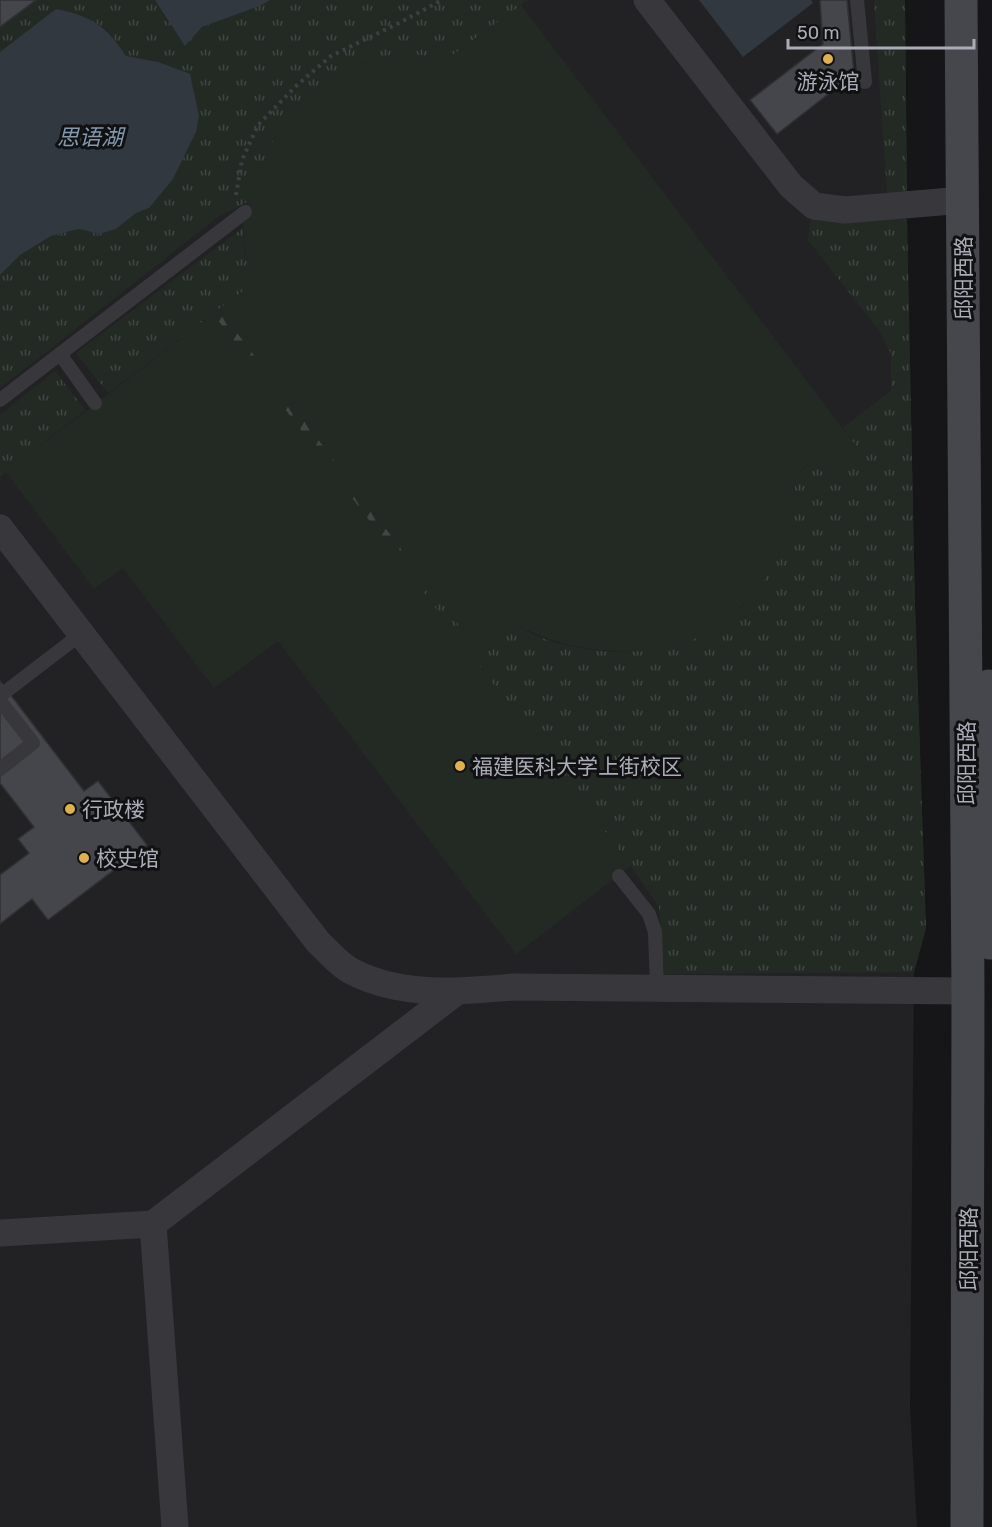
<svg xmlns="http://www.w3.org/2000/svg" width="992" height="1527" viewBox="0 0 992 1527" font-family="Rubik,'Noto Sans SC',sans-serif">
	<style>
		.built { fill: #222225 }
		.grass { fill: url(#grass-tufts) }
		.forest { fill: url(#forest-firs) }
		.park { fill: #232a24 }
		.water { fill: #313840 }
		.building { fill: #45464b; stroke: #313034; stroke-width: 1.5 }
		.lines { fill: none; stroke-linecap: round; stroke-linejoin: round }
		.path { stroke: #3e3f43; stroke-width: 4; stroke-dasharray: 3 4.5; stroke-linecap: butt }
		.lane { stroke: #38383c; stroke-width: 14 }
		.street { stroke: #38383c; stroke-width: 27 }
		.secondary { stroke: #46474c; stroke-width: 33 }
		.poi-dot { fill: #e0b246; stroke: #111113; stroke-width: 2 }
		.labels { text-anchor: middle; dominant-baseline: central; stroke-width: 6; stroke-linejoin: round; paint-order: stroke }
		.poi-label { font-size: 21px; fill: #aaadb7; stroke: #111113; text-anchor: start }
		.street-label { font-size: 21px; fill: #aaadb7; stroke: #111113 }
		.water-label { font-size: 22px; font-style: italic; fill: #8499ae; stroke: #111113 }
	</style>
	<defs>
		<pattern id="grass-tufts" width="24" height="20" patternUnits="userSpaceOnUse" patternTransform="scale(1.5)"><rect width="24" height="20" fill="#232a24"/><path d="M3 7l-1-3M5 7V3M7 7l1-3M15 17l-1-3M17 17v-4M19 17l1-3" fill="none" stroke="#404642"/></pattern>
		<pattern id="forest-firs" width="22" height="20" patternUnits="userSpaceOnUse" patternTransform="scale(1.5)"><rect width="22" height="20" fill="#232a24"/><path d="M5 1l3.5 6h-7zM16 11l3.5 6h-7z" fill="#404642"/></pattern>
	</defs>
	<rect width="100%" height="100%" fill="#161618"/>
	<polygon class="built" points="0,0 905,0 907,220 915,604 926,928 914,972 910,1408 917,1527 0,1527"/>
	<g class="grass">
		<path d="M36,0H155L185,46L202,27L262,5L270,0H528L446,60L426,56L396,54L363,63L276,136L254,181L247,202L219,216L0,388V275L20,255L51,236L79,229L100,234L116,229L136,213L149,208L173,179L196,132L158,62L126,56C106,22 91,20 56,9L0,52V27Z"/>
		<polygon points="874,0 905,0 907,193 887,194"/>
		<polygon points="814,216 907,220 915,604 926,928 914,972 664,974 659,907 631,866 393,553 401,548 476,647 509,621 534,635 556,643 586,649 610,652 651,651 676,647 704,634 744,605 795,491 795,476 814,461 824,474 857,447 843,428 891,391 891,354 881,333 808,240 810,222"/>
		<polygon points="243,228 244,250 255,282 108,393 76,353"/>
		<polygon points="55,371 85,410 0,477 0,415"/>
	</g>
	<polygon class="forest" points="219,309 401,548 393,553 213,314"/>
	<g class="park">
		<path d="M521,5L857,447L824,474L814,461L795,475C795,537 771,588 720,623C707,632 692,642 676,647C664,651 649,651 635,651C588,652 551,644 509,621L476,647L219,309L255,282C248,265 243,248 243,229C243,208 251,187 260,168C284,115 317,75 375,60C382,58 389,54 397,54C413,53 431,57 446,60Z"/>
		<polygon points="213,314 631,866 516,954 278,641 214,688 123,568 94,589 6,472"/>
	</g>
	<g class="water">
		<polygon points="155,0 270,0 262,5 202,27 185,46"/>
		<polygon points="699,0 811,0 813,3 743,57"/>
		<path d="M56,9C91,16 107,26 126,56L158,62L190,74L199,116L196,132L173,179L149,208L136,213L116,229L100,234L79,229L51,236L20,255L0,275V52Z"/>
	</g>
	<g class="building">
		<polygon points="0,0 36,0 0,27"/>
		<polygon points="822,0 847,0 854,74 777,134 750,100 823,44 820,1"/>
		<polygon points="0,681 84,791 98,781 147,845 48,920 32,899 0,924 0,875 29,853 18,839 34,827 0,783"/>
	</g>
	<g class="lines">
		<polyline class="path" points="236,195 242,160 258,125 296,86 331,56 401,22 442,0"/>
		<g class="lane">
			<polyline points="857,0 865,82"/>
			<polyline points="60,354 95,403"/>
			<polyline points="0,400 245,212"/>
			<polyline points="0,696 81,634"/>
			<polyline points="0,701 33,743 0,769"/>
			<polyline points="619,876 649,914 655,932 657,988"/>
		</g>
		<g class="street">
			<polyline points="647,0 791,186 814,206 845,210 963,200"/>
			<path d="M0,528L318,942C328,951 340,966 353,972C402,997 461,992 513,987L968,991"/>
			<polyline points="153,1224 175,1527"/>
			<polyline points="0,1233 153,1224 455,993"/>
		</g>
		<g class="secondary">
			<polyline points="961,0 968,991 967,1527"/>
			<polyline points="989,686 990,943"/>
		</g>
	</g>
	<g class="poi-dot">
		<circle cx="828" cy="59" r="6"/>
		<circle cx="460" cy="766" r="6"/>
		<circle cx="70" cy="809" r="6"/>
		<circle cx="84" cy="858" r="6"/>
	</g>
	<g class="labels">
		<g class="poi-label">
			<text x="828" y="81" text-anchor="middle">游泳馆</text>
			<text x="472" y="766">福建医科大学上街校区</text>
			<text x="82" y="809">行政楼</text>
			<text x="96" y="858">校史馆</text>
		</g>
		<g class="street-label">
			<text transform="translate(963 278) rotate(-90)">邱阳西路</text>
			<text transform="translate(966 763) rotate(-90)">邱阳西路</text>
			<text transform="translate(968 1249) rotate(-90)">邱阳西路</text>
		</g>
		<g class="water-label">
			<text x="90" y="137">思语湖</text>
		</g>
	</g>
	<path d="M788 39v9h186v-9" fill="none" stroke="#aaadb7" stroke-width="3"/>
	<text x="797" y="39" font-size="18" fill="#aaadb7" stroke="#111113" stroke-width="4.5" paint-order="stroke">50 m</text>
</svg>
